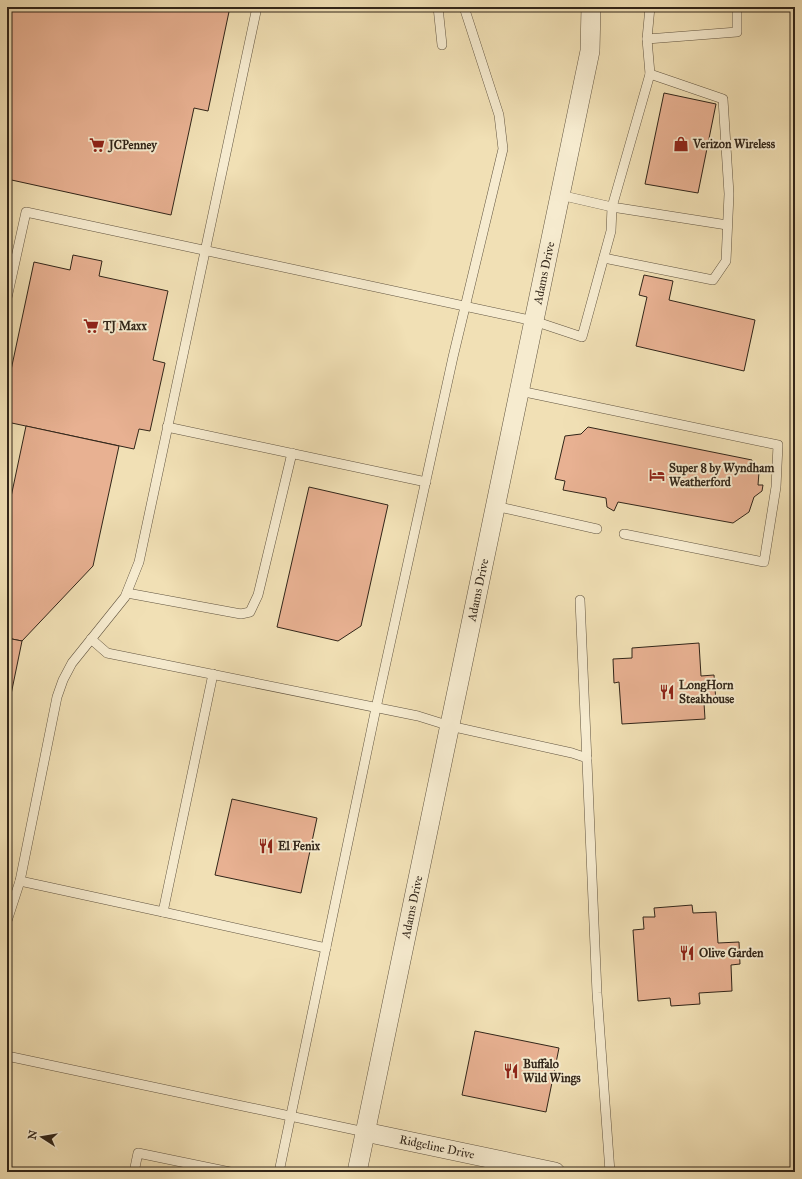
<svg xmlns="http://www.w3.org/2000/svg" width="802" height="1179" viewBox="0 0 802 1179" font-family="'IM FELL Great Primer',serif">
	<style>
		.building { fill: #e8b192; stroke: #312519 }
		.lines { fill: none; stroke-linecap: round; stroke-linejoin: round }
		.service-casing { stroke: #615440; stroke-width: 10 }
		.minor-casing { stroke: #615440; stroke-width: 20 }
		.service { stroke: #f6ebcf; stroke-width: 9 }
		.minor { stroke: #f6ebcf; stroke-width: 19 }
		.labels { text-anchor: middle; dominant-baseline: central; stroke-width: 4; stroke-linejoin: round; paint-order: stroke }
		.poi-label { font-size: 12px; font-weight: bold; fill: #312519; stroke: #f6ebcf; text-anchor: start }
		.street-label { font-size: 12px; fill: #312519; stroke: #f6ebcf }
	</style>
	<rect width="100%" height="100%" fill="#f1e0b5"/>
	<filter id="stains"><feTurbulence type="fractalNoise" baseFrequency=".005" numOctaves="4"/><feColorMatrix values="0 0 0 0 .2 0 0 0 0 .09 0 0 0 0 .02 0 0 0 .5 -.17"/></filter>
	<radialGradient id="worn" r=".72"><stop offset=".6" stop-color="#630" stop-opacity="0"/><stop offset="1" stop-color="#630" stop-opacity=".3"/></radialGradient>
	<g class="building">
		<polygon points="7,7 230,7 208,111 194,108 171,215 7,179"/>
		<polygon points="664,93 716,104 698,193 645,184"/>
		<polygon points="73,255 102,261 99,276 168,291 153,360 165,363 150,431 139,429 134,449 7,422 7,389 34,262 70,270"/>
		<polygon points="644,275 673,281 669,300 755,320 744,371 636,346 647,297 639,295"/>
		<polygon points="26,426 119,446 93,566 22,641 7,638 7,516"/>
		<polygon points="588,427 752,460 750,470 759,472 758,485 763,485 762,491 754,497 749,512 733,523 618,502 614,511 607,507 606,498 563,490 565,481 555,479 565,436 581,434"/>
		<polygon points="309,487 388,505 361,626 338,641 277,627"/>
		<polygon points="7,638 22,641 7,714"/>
		<polygon points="699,643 701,676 714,675 716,702 704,703 705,719 622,724 619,682 614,683 613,659 632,658 632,648"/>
		<polygon points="232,799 317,818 301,893 215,875"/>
		<polygon points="692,905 693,913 716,912 718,943 739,942 740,964 731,965 732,991 699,993 700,1004 671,1006 670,998 638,1001 633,930 644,929 643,917 655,917 654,908"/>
		<polygon points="475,1031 559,1048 546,1112 462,1095"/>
	</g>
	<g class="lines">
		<defs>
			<g id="service">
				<polyline points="438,7 442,45"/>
				<polyline points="647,39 737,32 737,7"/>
				<polyline points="650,74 612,207 727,225"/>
				<polyline points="604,258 713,280 726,261 729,194 723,99 650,74 647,39 650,7"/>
				<polyline points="7,298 26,212 534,321 582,337 611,231 612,207 560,195"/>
				<polyline points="520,391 778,445 776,487 764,562 624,534"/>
				<polyline points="167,427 426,482"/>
				<polyline points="495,506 597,529"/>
				<polyline points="127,593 241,614 250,612 258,595 292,453"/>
				<polyline points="580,600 597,993 610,1172"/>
				<polyline points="91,639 107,653 418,716 450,726 572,753 587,758"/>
				<polyline points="20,881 163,912 213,674"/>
				<polyline points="163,912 326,948"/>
				<polyline points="7,921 20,881 57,697 63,680 72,663 125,597 139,562 257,7"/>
				<polyline points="7,1056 365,1132"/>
				<polyline points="134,1172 138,1153 230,1172"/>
				<polyline points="279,1172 376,708 453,357 503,149 499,115 464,7"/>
			</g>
			<g id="minor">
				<polyline points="365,1132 555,1172"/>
				<polyline points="357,1172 590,51 591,7"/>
			</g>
		</defs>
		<use href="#service" class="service-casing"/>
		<use href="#minor" class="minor-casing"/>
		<use href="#service" class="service"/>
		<use href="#minor" class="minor"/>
	</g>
	<defs>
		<symbol id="shop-bare" viewBox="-9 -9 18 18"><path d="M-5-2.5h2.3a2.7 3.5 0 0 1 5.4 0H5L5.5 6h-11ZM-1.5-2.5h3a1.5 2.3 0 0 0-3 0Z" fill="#8f2418" stroke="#f6ebcf" stroke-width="2.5" paint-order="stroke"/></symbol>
		<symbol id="supermarket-bare" viewBox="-9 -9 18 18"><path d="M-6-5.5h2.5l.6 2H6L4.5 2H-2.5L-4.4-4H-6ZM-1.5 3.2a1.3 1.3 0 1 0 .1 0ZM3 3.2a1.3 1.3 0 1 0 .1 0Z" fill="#8f2418" stroke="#f6ebcf" stroke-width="2.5" paint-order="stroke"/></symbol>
		<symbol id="hotel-bare" viewBox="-9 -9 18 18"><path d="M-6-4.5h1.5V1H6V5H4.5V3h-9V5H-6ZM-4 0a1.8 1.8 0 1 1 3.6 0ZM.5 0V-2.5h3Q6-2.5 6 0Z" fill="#8f2418" stroke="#f6ebcf" stroke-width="2.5" paint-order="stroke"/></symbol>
		<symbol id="restaurant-bare" viewBox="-9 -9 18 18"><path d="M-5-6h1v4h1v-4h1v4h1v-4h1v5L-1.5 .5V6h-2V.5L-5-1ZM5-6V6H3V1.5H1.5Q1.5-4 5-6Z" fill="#8f2418" stroke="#f6ebcf" stroke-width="2.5" paint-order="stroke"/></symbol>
	</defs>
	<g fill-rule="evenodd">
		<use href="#shop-bare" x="670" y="133" width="22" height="22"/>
		<use href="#supermarket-bare" x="86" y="134" width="22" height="22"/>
		<use href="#supermarket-bare" x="80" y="315" width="22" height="22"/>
		<use href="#hotel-bare" x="646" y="464" width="22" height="22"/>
		<use href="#restaurant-bare" x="656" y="681" width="22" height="22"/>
		<use href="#restaurant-bare" x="255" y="835" width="22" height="22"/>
		<use href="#restaurant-bare" x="676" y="942" width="22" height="22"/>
		<use href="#restaurant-bare" x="500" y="1060" width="22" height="22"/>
	</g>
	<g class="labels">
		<g class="poi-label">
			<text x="693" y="144">Verizon Wireless</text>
			<text x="109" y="145">JCPenney</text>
			<text x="103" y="326">TJ Maxx</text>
			<text x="669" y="468">Super 8 by Wyndham<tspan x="669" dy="14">Weatherford</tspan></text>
			<text x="679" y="685">LongHorn<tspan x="679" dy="14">Steakhouse</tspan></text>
			<text x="278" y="846">El Fenix</text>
			<text x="699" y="953">Olive Garden</text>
			<text x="523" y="1064">Buffalo<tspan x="523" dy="14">Wild Wings</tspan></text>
		</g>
		<g class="street-label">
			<text transform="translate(544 273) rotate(-78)">Adams Drive</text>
			<text transform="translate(478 590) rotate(-78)">Adams Drive</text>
			<text transform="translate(412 907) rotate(-78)">Adams Drive</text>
			<text transform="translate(437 1147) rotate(12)">Ridgeline Drive</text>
		</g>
	</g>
	<rect width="802" height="1179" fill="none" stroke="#f1e0b5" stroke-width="24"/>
	<rect x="8" y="8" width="786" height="1163" fill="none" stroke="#312519" stroke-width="2"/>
	<rect x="12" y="12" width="778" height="1155" fill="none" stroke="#312519"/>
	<g transform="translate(42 1137) rotate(282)" stroke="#f6ebcf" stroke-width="3" paint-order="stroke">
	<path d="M0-3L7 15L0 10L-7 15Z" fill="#312519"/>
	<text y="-6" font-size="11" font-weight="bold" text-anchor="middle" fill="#312519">N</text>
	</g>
	<rect width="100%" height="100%" filter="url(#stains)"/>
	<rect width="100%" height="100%" fill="url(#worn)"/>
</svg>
